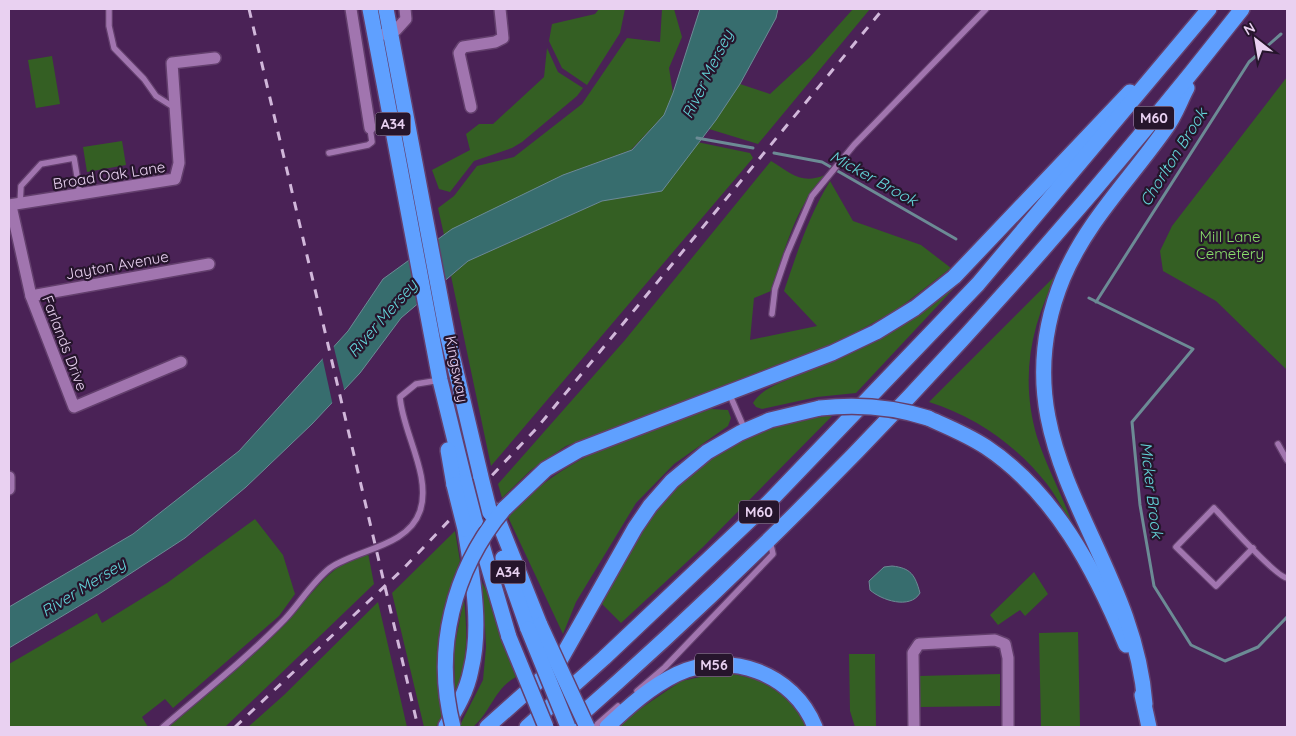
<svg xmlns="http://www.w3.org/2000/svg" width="1296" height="736" viewBox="0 0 1296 736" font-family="Quicksand,sans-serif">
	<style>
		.green { fill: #345f23 }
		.water { fill: #376d6e; stroke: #6c8b95 }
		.pier { fill: #4a2256 }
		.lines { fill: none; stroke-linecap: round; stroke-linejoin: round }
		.stream { stroke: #6c8b95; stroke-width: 3 }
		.lane-casing { stroke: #633f6d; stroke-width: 8 }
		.street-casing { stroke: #633f6d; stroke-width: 14 }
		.highway-casing { stroke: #633f6d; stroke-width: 18 }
		.lane { stroke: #a175af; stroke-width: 5.5 }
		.street { stroke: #a175af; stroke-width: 11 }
		.highway { stroke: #5fa0ff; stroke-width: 15 }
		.rail { stroke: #d1b7da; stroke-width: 3; stroke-dasharray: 9 9; stroke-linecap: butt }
		.highway-bridge-casing { stroke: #633f6d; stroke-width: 18; stroke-linecap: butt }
		.highway-bridge { stroke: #5fa0ff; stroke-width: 15 }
		.labels { text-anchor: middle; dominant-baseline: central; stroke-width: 4.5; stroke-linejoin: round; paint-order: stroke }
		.shield { fill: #26152c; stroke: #ae99b6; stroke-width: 1 }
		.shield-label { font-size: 14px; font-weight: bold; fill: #e9d1f1 }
		.street-label { font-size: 15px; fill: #e9d1f1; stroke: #26152c }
		.park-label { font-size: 15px; fill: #8adf6b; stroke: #26152c }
		.water-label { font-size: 16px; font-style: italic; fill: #63d5d9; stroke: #26152c }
	</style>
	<rect width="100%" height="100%" fill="#4a2256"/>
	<g class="green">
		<polygon points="599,9 625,9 620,33 587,85 562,68 549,41 552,24 595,14"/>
		<polygon points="662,9 674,9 682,37 669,68 673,93 664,115 631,150 563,175 444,235 438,208 454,196 477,166 514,157 582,104 627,38 660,42"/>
		<polygon points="853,9 870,9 758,144 709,129 740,84 770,94 810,57"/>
		<polygon points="547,48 558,72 583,88 577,96 522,142 512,148 474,161 450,192 439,189 432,170 470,150 466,134 479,124 493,124 544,77"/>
		<polygon points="52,56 60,104 36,108 28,60"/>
		<polygon points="1287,77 1287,370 1216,301 1163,271 1160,251 1172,226"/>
		<polygon points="122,141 126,165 87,172 83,147"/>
		<polygon points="697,142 750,153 753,158 491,466 451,276 468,261 602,201 662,191"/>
		<path d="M771,161C791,173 801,185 825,175C794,209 786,248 771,291L754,298L750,340L817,326L784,291C797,253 809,215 830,181L853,221L921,245L951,268L898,309L828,348L566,446L531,470L502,498L498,484L625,340Z"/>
		<path d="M1058,273C1030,325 1020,379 1037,437C1047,468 1063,496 1073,526C1064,512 1057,497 1047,484C1016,445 976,417 929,402Z"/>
		<path d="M958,284L856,393L817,397L762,409L756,407L753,403C761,389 780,383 794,377C854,353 906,321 958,284Z"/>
		<path d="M711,409L728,410L731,418L728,426L674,464L636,503L576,602L563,634L508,517C559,457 638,432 711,409Z"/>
		<path d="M834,414L703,547L621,623L602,604C621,568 639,530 665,499C707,449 770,419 834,414Z"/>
		<polygon points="255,519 283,555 295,594 279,616 173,708 165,699 142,717 148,727 9,727 9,664 97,613 102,623 167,583"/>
		<polygon points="455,531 460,561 447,596 440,632 437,678 442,715 436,727 424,727 392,593"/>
		<polygon points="368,553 374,584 225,727 169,727 279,629 324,579 338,567"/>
		<path d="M476,571L488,594L516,677C494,689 491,712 473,727H459L483,680L486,647L485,626Z"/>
		<polygon points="1034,572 1048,594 1025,616 1020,610 998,625 990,615"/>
		<path d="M464,598C467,630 469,663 455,694L454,649Z"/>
		<polygon points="378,602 407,727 248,727 284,695"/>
		<polygon points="1078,632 1080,727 1041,727 1039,633"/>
		<polygon points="849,654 875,654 876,727 855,727 850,711"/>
		<polygon points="725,672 768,682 793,703 808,727 620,727 634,713 681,681"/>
		<polygon points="1000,674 1000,706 920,707 919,676"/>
	</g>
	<g class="water">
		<polygon points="700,9 778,9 776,18 740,84 716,120 662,191 602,201 468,261 401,318 360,373 312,424 246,487 185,538 99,594 9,648 9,607 133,534 239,451 348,331 383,279 452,229 563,175 632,150 664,115 673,93"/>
		<path d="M892,566C911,568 915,575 920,593C910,610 881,600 870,590L869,581L884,567Z"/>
	</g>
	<polygon class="pier" points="333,344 345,393 333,406 322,356"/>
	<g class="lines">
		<g class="stream">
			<polyline points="697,138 753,148"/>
			<polyline points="774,153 822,162 956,239"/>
			<polyline points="1089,298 1193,349 1132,422 1140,505 1154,586 1191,645 1225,661 1258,647 1287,617"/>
			<polyline points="1096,302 1249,62 1281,34"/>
		</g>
		<defs>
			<g id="lane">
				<polyline points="109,9 109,26 114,48 144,79 156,96 175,108"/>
				<polyline points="329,153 368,145 372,142 370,128"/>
				<polyline points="20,204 21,186 41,164 74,158 80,194"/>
				<polyline points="772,314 775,289 787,254 812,196 854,145 986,9"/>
				<polyline points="729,393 745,430"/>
				<polyline points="1278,444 1287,460"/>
				<path d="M1253,548L1216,586L1176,547L1214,508C1225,520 1276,577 1287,578"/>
				<polyline points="637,691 665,667 773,554 770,541"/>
				<path d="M163,727C204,692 247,658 285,619C300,603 312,582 330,568C357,549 408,547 420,511C432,476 402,431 400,397L416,384L440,380"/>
				<polyline points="594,727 618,706"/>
			</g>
			<g id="street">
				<polyline points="351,9 370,128"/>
				<polyline points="384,34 396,30 406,19 405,9"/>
				<polyline points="471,107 459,53 463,47 495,42 503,38 500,9"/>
				<polyline points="9,205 175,179 179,163 172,63 215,58"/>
				<polyline points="11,206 31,296 74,407 181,362"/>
				<polyline points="31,296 209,264"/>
				<polyline points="9,477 9,489"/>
				<polyline points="914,727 913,653 919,644 995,640 1005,644 1008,658 1008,727"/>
			</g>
			<g id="highway">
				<polyline points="370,9 440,380 465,482"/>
				<polyline points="386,9 447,333 481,477"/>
				<path d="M928,418C948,427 968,435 986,447C1055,493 1095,570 1126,645"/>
				<polyline points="448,450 454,485"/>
				<polyline points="504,509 546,469 579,450 832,353 876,332 915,308 954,277 1130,92"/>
				<polyline points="494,510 540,625"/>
				<polyline points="475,521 509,637"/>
				<polyline points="503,558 528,629"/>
				<polyline points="1142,695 1149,727"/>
				<path d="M1145,704C1133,546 993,448 1063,278C1087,221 1131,178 1166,128C1175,116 1180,101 1187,88"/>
				<path d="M446,726C457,708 467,691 471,670C482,625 472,574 465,529"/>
				<polyline points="487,727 558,664 635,528 650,506 672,481 707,452 740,433 770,420 820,408"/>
				<polyline points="527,727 604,658 769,502 978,284 1209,9"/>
				<path d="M567,727C815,510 1039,268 1242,9"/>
				<path d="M607,727C628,707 650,687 677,674C729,650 794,673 815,727"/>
			</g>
		</defs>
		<use href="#lane" class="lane-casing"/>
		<use href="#street" class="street-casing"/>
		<use href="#highway" class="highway-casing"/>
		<use href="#lane" class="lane"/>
		<use href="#street" class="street"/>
		<use href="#highway" class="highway"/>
		<g class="rail">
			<polyline points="249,9 418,727"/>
			<polyline points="235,727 403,569 536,429 883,9"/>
		</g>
		<defs>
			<g id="highway-bridge">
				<path d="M820,408C855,404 894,407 928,418"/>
				<polyline points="481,477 490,513"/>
				<polyline points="465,482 475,521"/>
				<polyline points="454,485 465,529"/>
				<polyline points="540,625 587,727"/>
				<polyline points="528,629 568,727"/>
				<polyline points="509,637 546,727"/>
				<path d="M453,727C433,650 453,570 504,509"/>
			</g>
		</defs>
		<use href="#highway-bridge" class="highway-bridge-casing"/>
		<use href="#highway-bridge" class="highway-bridge"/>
	</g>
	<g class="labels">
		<g class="shield">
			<rect x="1134" y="106.5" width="40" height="23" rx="4"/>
			<rect x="375.5" y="112.5" width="35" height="23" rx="4"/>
			<rect x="739" y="500.5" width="40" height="23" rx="4"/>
			<rect x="490.5" y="560.5" width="35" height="23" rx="4"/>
			<rect x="695" y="653.5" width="38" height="23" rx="4"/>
		</g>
		<g class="shield-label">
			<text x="1154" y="118">M60</text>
			<text x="393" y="124">A34</text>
			<text x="759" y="512">M60</text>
			<text x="508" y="572">A34</text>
			<text x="714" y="665">M56</text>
		</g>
		<g class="street-label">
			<text transform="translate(109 175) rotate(-9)">Broad Oak Lane</text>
			<text transform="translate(117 265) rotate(-10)">Jayton Avenue</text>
			<text transform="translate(65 343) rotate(69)">Farlands Drive</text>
			<text transform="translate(457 369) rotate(79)">Kingsway</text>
		</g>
		<g class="park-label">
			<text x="1230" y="236">Mill Lane<tspan x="1230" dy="17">Cemetery</tspan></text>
		</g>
		<g class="water-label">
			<text transform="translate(707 74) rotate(-64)">River Mersey</text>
			<text transform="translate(1173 157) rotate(-58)">Chorlton Brook</text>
			<text transform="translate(874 178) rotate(29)">Micker Brook</text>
			<text transform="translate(382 318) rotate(-49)">River Mersey</text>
			<text transform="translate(1152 490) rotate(83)">Micker Brook</text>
			<text transform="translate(83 587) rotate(-32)">River Mersey</text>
		</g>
	</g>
	<rect width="1296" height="736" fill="none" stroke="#e9d1f1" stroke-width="20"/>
	<g transform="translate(1256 40) rotate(329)" stroke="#26152c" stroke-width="4" paint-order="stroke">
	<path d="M0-4L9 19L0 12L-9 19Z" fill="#e9d1f1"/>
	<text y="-8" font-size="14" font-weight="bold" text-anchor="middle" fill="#e9d1f1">N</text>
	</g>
</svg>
